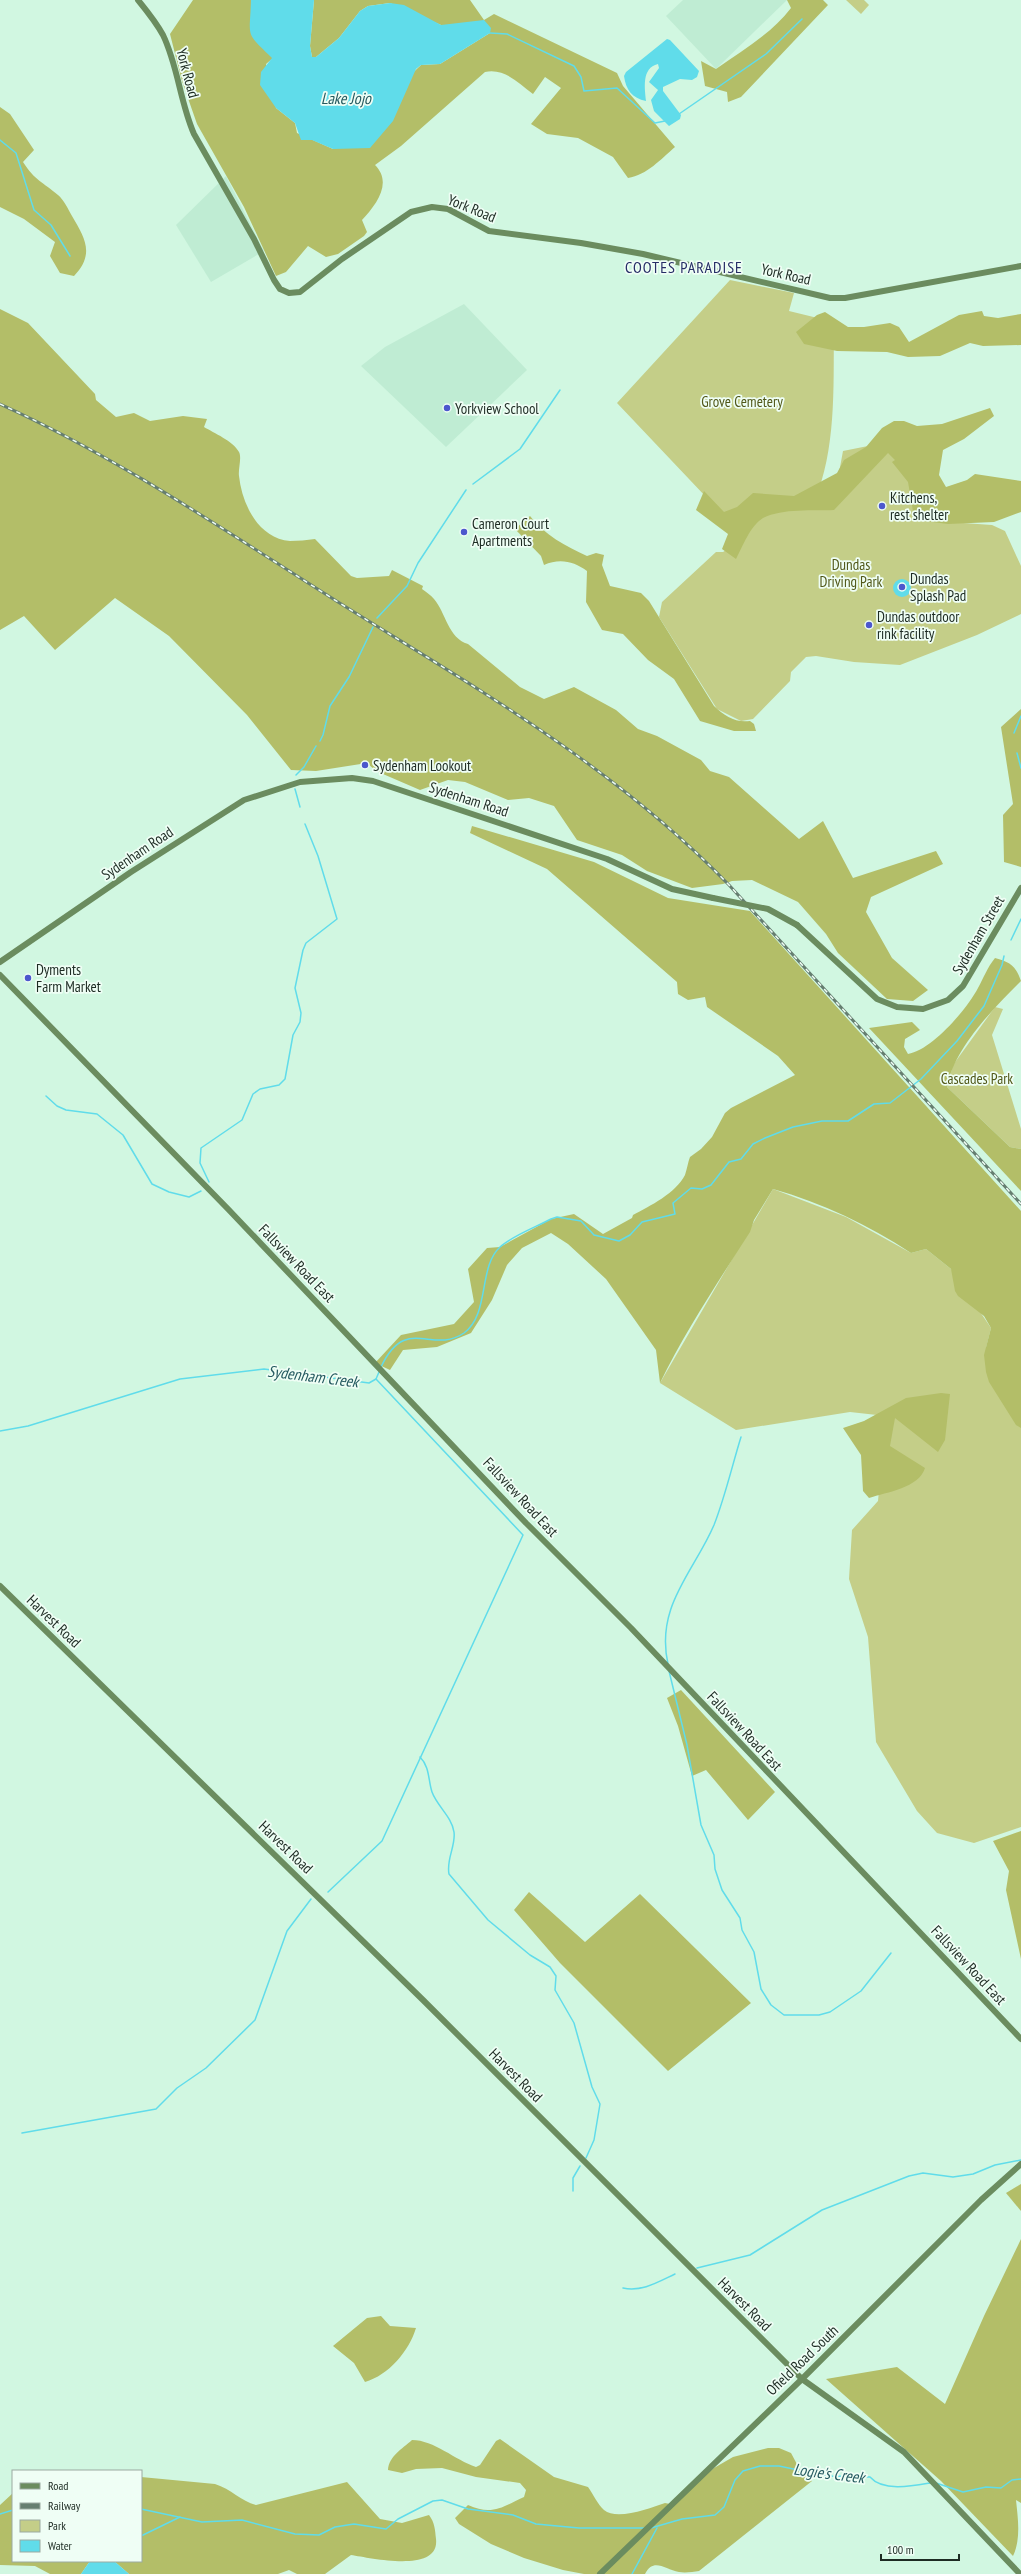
<svg xmlns="http://www.w3.org/2000/svg" width="1021" height="2574" viewBox="0 0 1021 2574" font-family="'PT Sans Narrow',sans-serif">
	<style>
		.built { fill: #bfecd3 }
		.green { fill: #c4ce88 }
		.forest { fill: #b3be68 }
		.water { fill: #60dcea }
		.lines { fill: none; stroke-linecap: round; stroke-linejoin: round }
		.stream { stroke: #60dcea; stroke-width: 1.5 }
		.secondary { stroke: #6b8c5f; stroke-width: 6 }
		.rail-casing { stroke: #667e70; stroke-width: 3 }
		.rail { stroke: #effef5; stroke-width: 1.5; stroke-dasharray: 4.5; stroke-linecap: butt }
		.secondary-bridge { stroke: #6b8c5f; stroke-width: 6 }
		.poi-dot { fill: #4c57cd; stroke: #effef5; stroke-width: 1.5 }
		.labels { text-anchor: middle; dominant-baseline: central; stroke-width: 3.5; stroke-linejoin: round; paint-order: stroke }
		.street-label { font-size: 15px; fill: #1d2b23; stroke: #effef5 }
		.park-label { font-size: 15px; fill: #515819; stroke: #effef5 }
		.poi-label { font-size: 15px; fill: #1d2b23; stroke: #effef5; text-anchor: start }
		.water-label { font-size: 16px; font-style: italic; fill: #255a60; stroke: #effef5 }
		.neighbourhood-label { font-size: 16px; letter-spacing: 1px; fill: #262d66; stroke: #effef5 }
	</style>
	<rect width="100%" height="100%" fill="#d1f7e1"/>
	<g class="built">
		<polygon points="683,0 787,0 716,69 666,16"/>
		<polygon points="226,176 264,251 211,282 176,225"/>
		<polygon points="464,304 527,370 446,447 361,366 385,347"/>
	</g>
	<g class="green">
		<polygon points="846,0 864,0 869,5 861,14"/>
		<path d="M730,280L794,293L789,311L834,322C833,378 837,439 818,492L838,478L843,451L923,435L920,520L992,525L1005,531L1021,566V614L977,635L900,665L854,662L816,656L806,657L791,672L790,681L753,719L741,721L717,709L659,617L662,602L716,552H723L737,543L725,517L617,403Z"/>
		<polygon points="995,1007 1003,1009 992,1035 1021,1129 1021,1149 1010,1147 947,1087 953,1065"/>
		<polygon points="773,1189 846,1217 911,1253 926,1249 951,1269 991,1328 986,1348 1021,1425 1021,1827 974,1843 937,1833 917,1811 876,1742 868,1637 849,1579 852,1530 878,1501 886,1416 850,1412 736,1430 660,1383"/>
	</g>
	<g class="forest">
		<path d="M193,0H251L273,58L266,64L276,108L295,123L297,133L333,149L421,65L440,64L490,33L441,25L390,3L368,6L360,11L339,38L316,57H312L310,46L314,0H470L484,20L494,14L617,73L623,86L675,147C661,159 647,175 628,178L613,157L578,138L547,134L531,124L561,88L545,77L533,94C518,83 505,68 485,72L401,146L375,165C393,183 376,205 362,220L367,232L364,236L338,254L326,257L308,246L286,272L276,276L244,207L197,124L182,81L170,34Z"/>
		<path d="M787,0H823L828,5L741,97L728,102L727,92L705,86L701,61L716,69C743,50 771,34 791,8Z"/>
		<path d="M0,107L10,114L34,150L23,162C35,181 43,182 58,195C64,200 68,209 72,216C85,238 95,254 74,276L60,273L50,256L55,242L24,219L0,207Z"/>
		<path d="M0,309L28,323L95,394L96,400L116,417L134,413L150,421L183,416L207,419L204,427C214,433 233,441 239,452C242,458 238,469 239,476C242,504 258,538 290,541C298,541 307,540 315,539L351,576L357,578L389,576L392,570L423,586L422,589C426,592 431,595 434,599C446,613 448,638 468,644L520,687L544,699L574,687L616,710L638,729L657,736L701,760L710,771L729,777L799,839L823,821L853,878L936,851L943,864L871,897L866,912L892,958L928,990L913,1001L887,999L838,953L826,934L798,902L752,880L732,881L723,884L692,888L647,871L622,855L577,840L554,806L529,798L508,800L465,782L448,780L420,790L376,771L367,763L316,771L291,770L247,715L169,636L115,598L55,650L24,616L0,630Z"/>
		<polygon points="982,311 984,316 998,318 1021,314 1021,345 983,346 970,343 940,356 908,357 887,352 837,351 804,344 796,332 817,315 825,312 848,327 864,327 890,323 899,327 909,342 959,315"/>
		<path d="M990,408L994,416L964,439L943,450L939,475L946,487L967,480L975,474L1021,481V512L994,522L948,524L917,520L914,517L908,482L892,462L895,460L888,453L834,510C813,511 783,508 763,518C750,526 743,546 736,559L722,549L728,534L696,510L704,491L724,512L737,507L753,493L794,496L837,473L844,460L866,447L882,428L894,421H904L917,426L942,424Z"/>
		<path d="M530,516C544,535 566,546 587,556L596,553L604,555L602,565L610,586L641,593L649,601L714,706C725,716 735,723 750,721L754,724L756,731H734L700,721L674,679L648,660L623,634L602,630L586,602L587,571C574,561 559,558 544,565L541,556L515,529Z"/>
		<polygon points="1021,709 1021,867 1004,862 1003,815 1013,804 1001,727"/>
		<path d="M472,826L594,862L668,898L750,911L1021,1211V1428L1016,1425L989,1382L986,1372L984,1355L991,1328L984,1316L958,1296L955,1291L951,1269L926,1249L911,1253C869,1225 822,1203 773,1189L754,1220L750,1232C718,1282 686,1330 660,1383L656,1350L606,1279L568,1244L551,1233L522,1248L507,1265L492,1300L471,1333L437,1347L403,1350L390,1370L375,1363L401,1335L454,1324L474,1302L468,1269L487,1248L500,1247L551,1219L574,1214L603,1234L632,1218L633,1215C650,1206 676,1193 685,1175C687,1169 688,1162 690,1157L701,1149L712,1137L725,1113L731,1108L795,1075L778,1056L707,1007L705,997L688,1000L678,994L677,982L547,869L470,833Z"/>
		<path d="M995,958C1010,962 1016,966 1021,981C994,1008 954,1048 947,1087L1010,1147L1021,1149V1191L869,1028L912,1022L920,1030L905,1039L904,1047L908,1054C932,1050 967,1009 978,988C984,977 987,968 995,958Z"/>
		<path d="M941,1393L950,1394L945,1440L938,1452L895,1418L890,1446L925,1468C919,1488 887,1492 869,1498L863,1491L861,1455L843,1428L864,1421L906,1398Z"/>
		<polygon points="681,1690 775,1792 748,1820 706,1770 692,1776 678,1726 667,1698"/>
		<polygon points="1021,1831 1021,1959 1006,1890 1009,1871 993,1841"/>
		<polygon points="529,1892 585,1942 640,1894 751,2003 668,2071 560,1963 514,1910"/>
		<polygon points="1021,2184 1021,2211 1006,2193"/>
		<path d="M1021,2239V2503L1016,2500C1018,2519 1021,2539 1013,2556L941,2481L826,2379L897,2367L945,2404L984,2316Z"/>
		<path d="M381,2316L390,2326L416,2328C409,2351 389,2375 365,2382L354,2363L333,2346L367,2318Z"/>
		<path d="M500,2439L554,2477L588,2487C593,2494 598,2505 604,2510C617,2521 650,2508 665,2503L670,2504L714,2468L733,2457L768,2448H779L791,2453L799,2468L812,2481L699,2571C693,2572 685,2573 679,2572C665,2570 654,2557 645,2574H584L563,2570L524,2558L491,2544L459,2524L455,2518L468,2505C492,2516 502,2507 524,2497L526,2490L520,2483L476,2477L442,2468L416,2469L402,2473L388,2470C389,2456 402,2449 412,2440C434,2440 455,2460 476,2467L480,2465L496,2441Z"/>
		<path d="M141,2477L215,2484C231,2489 241,2501 256,2505L347,2482L380,2519L402,2523L429,2515C435,2523 435,2530 436,2539C440,2574 371,2558 351,2555L325,2574H297L289,2570L278,2574H129L114,2561H141Z"/>
		<polygon points="13,2493 13,2561 90,2561 81,2574 50,2574 35,2566 0,2565 0,2505"/>
	</g>
	<g class="water">
		<path d="M251,0H314L310,46L312,57H316L339,38L360,11L368,6L390,3L404,5L441,25L484,20L491,28L490,33L440,64L421,65L416,69L393,121L370,148L333,149L312,140H301L295,123L276,108L260,85L261,72L272,58C244,31 250,38 251,0Z"/>
		<path d="M667,39L670,40L699,71L697,77L692,80L680,79L663,87V91L681,115L680,119L669,126L654,111L651,100L658,90L649,82L659,68L658,64C641,68 645,89 646,101C632,98 626,90 624,76L626,72Z"/>
		<circle cx="902" cy="588" r="9"/>
		<polygon points="90,2561 114,2561 129,2574 81,2574"/>
	</g>
	<g class="lines">
		<g class="stream">
			<polyline points="490,33 507,34 574,66 581,77 584,91 617,88 655,123 665,121"/>
			<polyline points="679,114 766,54 802,19"/>
			<polyline points="0,140 16,153 34,210 51,225 70,256"/>
			<polyline points="473,484 520,449 560,390"/>
			<polyline points="377,618 407,586 418,563 466,490"/>
			<polyline points="1014,733 1021,716"/>
			<polyline points="320,741 323,735 330,706 349,677 373,627"/>
			<polyline points="1017,753 1021,768"/>
			<polyline points="296,775 304,767 316,746"/>
			<polyline points="295,789 300,807"/>
			<polyline points="1011,940 1021,919"/>
			<polyline points="46,1096 57,1106 66,1110 97,1114 123,1135 152,1184 169,1192 189,1197 201,1191"/>
			<polyline points="209,1182 200,1163 201,1148 242,1120 253,1094 260,1089 279,1085 285,1079 293,1035 300,1022 301,1013 295,988 303,950 306,943 337,919 318,856 305,824"/>
			<path d="M381,1367C406,1314 432,1355 464,1333C490,1314 478,1267 500,1247C512,1236 536,1227 551,1219L557,1217L581,1221L594,1235L619,1241L630,1235L642,1222L675,1214L673,1203L691,1188L702,1189L711,1185L729,1162L741,1159L753,1144L765,1138L793,1127L822,1121H848L874,1104L890,1103L921,1079L957,1041L984,1006L1002,965L1004,956"/>
			<polyline points="0,1431 28,1426 180,1379 264,1369 369,1383 376,1379 379,1372"/>
			<path d="M668,1664C655,1606 694,1572 714,1525C725,1497 732,1466 741,1437"/>
			<polyline points="669,1671 687,1745 701,1825 714,1855 715,1869 722,1890 740,1918 742,1930 754,1952 761,1989 771,2005 784,2015 819,2015 830,2012 861,1991 891,1953"/>
			<path d="M420,1757C430,1767 428,1780 432,1792C437,1806 452,1817 454,1832C456,1846 446,1859 449,1874L488,1920L530,1955L550,1967L556,1976L555,1990L574,2023L592,2087L600,2104L594,2140L586,2158"/>
			<polyline points="328,1892 382,1841 523,1535 376,1379"/>
			<polyline points="22,2133 156,2109 177,2088 206,2068 255,2020 287,1931 311,1899"/>
			<polyline points="573,2191 573,2178 580,2166"/>
			<polyline points="697,2268 750,2255 822,2210 909,2176 923,2173 953,2177 973,2174 995,2165 1021,2160"/>
			<path d="M623,2288C642,2292 658,2282 675,2274"/>
			<polyline points="936,2483 963,2492 986,2487 1001,2488 1012,2480 1021,2479"/>
			<polyline points="141,2509 202,2522 242,2520 295,2534 319,2535 335,2527 354,2524 386,2529 398,2519 433,2501 442,2500 468,2509 513,2515 536,2524 579,2528 645,2528"/>
			<polyline points="0,2514 13,2510"/>
			<path d="M651,2528L682,2519L715,2515L724,2507L735,2480L743,2471L760,2466H779L827,2476L870,2477C883,2492 913,2486 930,2483"/>
			<polyline points="141,2536 180,2517"/>
			<polyline points="632,2574 657,2528"/>
		</g>
		<g class="secondary">
			<path d="M138,0C147,11 156,22 163,35C178,66 180,102 194,134L254,239L274,280L280,289L289,293L300,292L342,259L411,212L432,207L448,209L489,231L581,243L643,254L830,298H845L1021,266"/>
			<polyline points="797,925 877,999 897,1007 923,1009 948,1000 963,986 1021,888"/>
			<polyline points="0,962 131,872 244,800 300,782 352,778 373,781 607,859 672,889 713,898"/>
			<polyline points="0,975 228,1209 526,1523 631,1628 1021,2039"/>
			<polyline points="0,1586 423,2000 802,2379 904,2452 1020,2574"/>
			<polyline points="600,2574 802,2379 981,2200 1021,2164"/>
		</g>
		<defs>
			<path id="rail" d="M0,404C119,458 227,532 338,602C477,689 614,766 729,885L1021,1204"/>
		</defs>
		<use href="#rail" class="rail-casing"/>
		<use href="#rail" class="rail"/>
		<polyline class="secondary-bridge" points="713,898 768,909 797,925"/>
	</g>
	<g class="poi-dot">
		<circle cx="447" cy="408" r="4"/>
		<circle cx="882" cy="506" r="4"/>
		<circle cx="464" cy="532" r="4"/>
		<circle cx="902" cy="587" r="4"/>
		<circle cx="869" cy="625" r="4"/>
		<circle cx="365" cy="765" r="4"/>
		<circle cx="28" cy="978" r="4"/>
	</g>
	<g class="labels">
		<g class="street-label">
			<text transform="translate(188 73) rotate(75)">York Road</text>
			<text transform="translate(472 208) rotate(22)">York Road</text>
			<text transform="translate(786 274) rotate(13)">York Road</text>
			<text transform="translate(469 799) rotate(18)">Sydenham Road</text>
			<text transform="translate(137 853) rotate(-34)">Sydenham Road</text>
			<text transform="translate(978 935) rotate(-60)">Sydenham Street</text>
			<text transform="translate(297 1263) rotate(46)">Fallsview Road East</text>
			<text transform="translate(521 1497) rotate(47)">Fallsview Road East</text>
			<text transform="translate(54 1621) rotate(44)">Harvest Road</text>
			<text transform="translate(745 1731) rotate(47)">Fallsview Road East</text>
			<text transform="translate(286 1847) rotate(44)">Harvest Road</text>
			<text transform="translate(969 1965) rotate(47)">Fallsview Road East</text>
			<text transform="translate(516 2075) rotate(45)">Harvest Road</text>
			<text transform="translate(745 2304) rotate(45)">Harvest Road</text>
			<text transform="translate(802 2360) rotate(-44)">Ofield Road South</text>
		</g>
		<g class="park-label">
			<text x="742" y="401">Grove Cemetery</text>
			<text x="851" y="564">Dundas<tspan x="851" dy="17">Driving Park</tspan></text>
			<text x="977" y="1078">Cascades Park</text>
		</g>
		<g class="poi-label">
			<text x="455" y="408">Yorkview School</text>
			<text x="890" y="497">Kitchens,<tspan x="890" dy="17">rest shelter</tspan></text>
			<text x="472" y="523">Cameron Court<tspan x="472" dy="17">Apartments</tspan></text>
			<text x="910" y="578">Dundas<tspan x="910" dy="17">Splash Pad</tspan></text>
			<text x="877" y="616">Dundas outdoor<tspan x="877" dy="17">rink facility</tspan></text>
			<text x="373" y="765">Sydenham Lookout</text>
			<text x="36" y="969">Dyments<tspan x="36" dy="17">Farm Market</tspan></text>
		</g>
		<g class="water-label">
			<text x="346" y="98">Lake Jojo</text>
			<text transform="translate(313 1376) rotate(7)">Sydenham Creek</text>
			<text transform="translate(829 2473) rotate(7)">Logie's Creek</text>
		</g>
		<g class="neighbourhood-label">
			<text x="684" y="267">COOTES PARADISE</text>
		</g>
	</g>
	<rect x="12" y="2470" width="130" height="92" fill="#effef5" stroke="#9baaa1"/>
	<rect x="20" y="2483" width="20" height="6" fill="#6b8c5f" stroke="#9baaa1"/>
	<text x="48" y="2490" font-size="12" fill="#1d2b23">Road</text>
	<rect x="20" y="2503" width="20" height="6" fill="#667e70" stroke="#9baaa1"/>
	<text x="48" y="2510" font-size="12" fill="#1d2b23">Railway</text>
	<rect x="20" y="2520" width="20" height="12" fill="#c4ce88" stroke="#9baaa1"/>
	<text x="48" y="2530" font-size="12" fill="#1d2b23">Park</text>
	<rect x="20" y="2540" width="20" height="12" fill="#60dcea" stroke="#9baaa1"/>
	<text x="48" y="2550" font-size="12" fill="#1d2b23">Water</text>
	<path d="M881 2554v6h78v-6" fill="none" stroke="#1d2b23" stroke-width="2"/>
	<text x="887" y="2554" font-size="12" fill="#1d2b23" stroke="#effef5" stroke-width="3" paint-order="stroke">100 m</text>
</svg>
